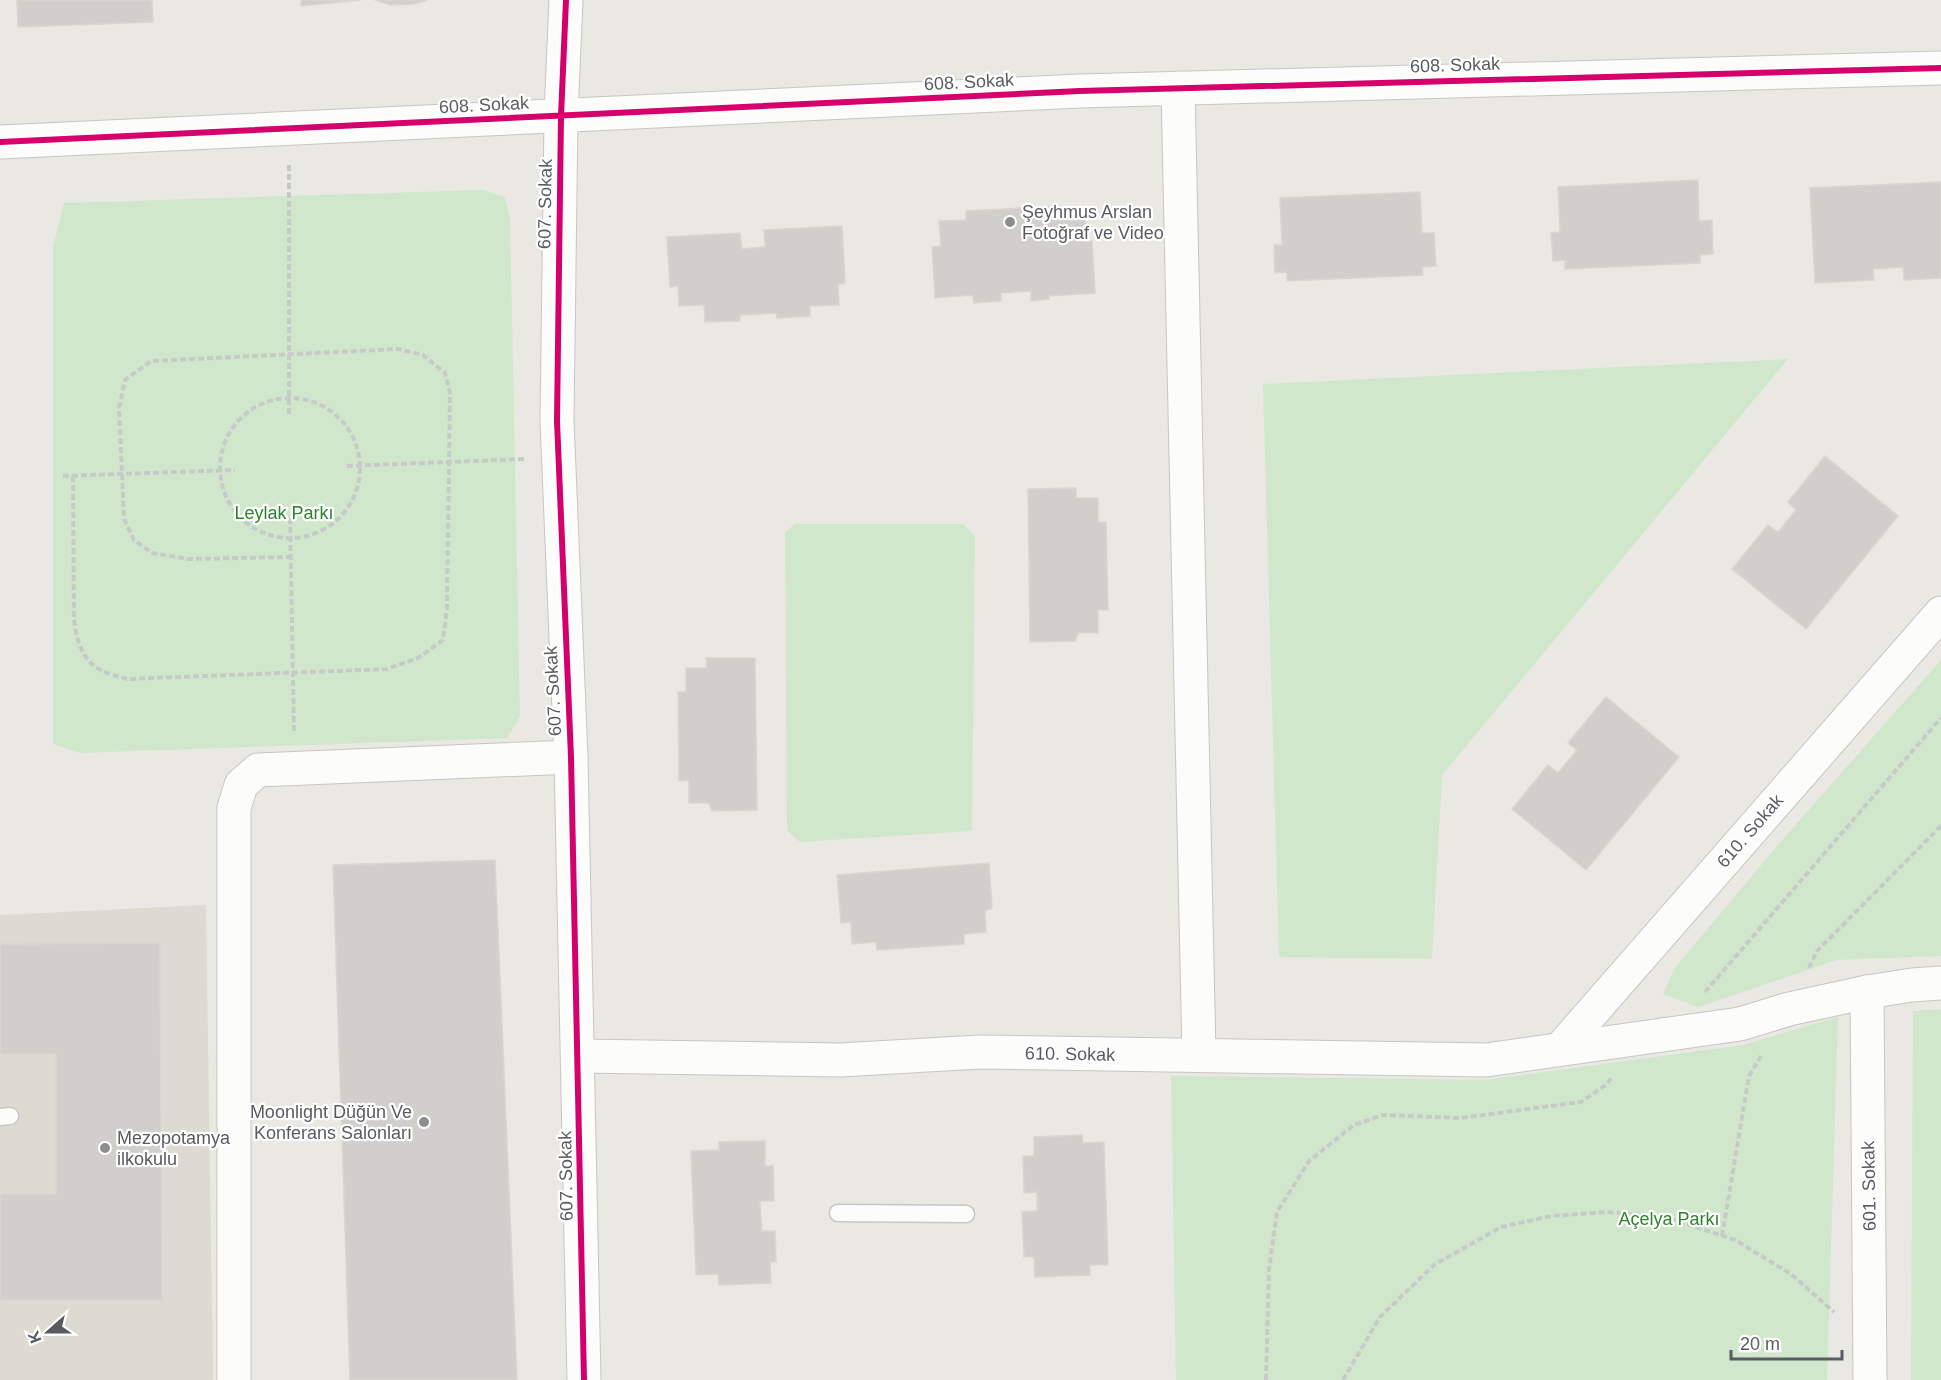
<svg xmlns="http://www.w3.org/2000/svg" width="1941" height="1380" viewBox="0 0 1941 1380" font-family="Arial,sans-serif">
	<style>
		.education { fill: #dcdad1 }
		.green { fill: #d0e7cb }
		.building { fill: #d1cfcc; stroke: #d9d6d1; stroke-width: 1.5 }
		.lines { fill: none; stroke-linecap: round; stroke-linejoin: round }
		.service-casing { stroke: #c6c6c4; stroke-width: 19 }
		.minor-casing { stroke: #c6c6c4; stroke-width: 35 }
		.path { stroke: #c5ccc8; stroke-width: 4; stroke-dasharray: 6 3; stroke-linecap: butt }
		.service { stroke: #fcfcfb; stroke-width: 16 }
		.minor { stroke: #fcfcfb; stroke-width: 33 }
		.cycleway-casing { stroke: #fff; stroke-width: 10 }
		.cycleway { stroke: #d6006c; stroke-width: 6 }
		.poi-dot { fill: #8b8d8e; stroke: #fff; stroke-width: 2 }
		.labels { text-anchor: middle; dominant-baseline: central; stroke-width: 4.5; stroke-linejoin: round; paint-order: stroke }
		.street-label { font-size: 18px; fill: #585c61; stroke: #fff }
		.poi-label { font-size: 18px; fill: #585c61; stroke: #fff; text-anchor: start }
		.park-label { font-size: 18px; fill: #2e842d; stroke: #fff }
	</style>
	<rect width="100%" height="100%" fill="#eae8e2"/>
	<polygon class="education" points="206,905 213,1380 0,1380 0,915"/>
	<g class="green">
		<polygon points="483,190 505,197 510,219 520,717 507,738 80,753 53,744 53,247 64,203"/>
		<polygon points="1788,359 1442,775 1432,959 1279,957 1263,384"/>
		<polygon points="795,524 963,524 975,536 972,831 800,842 787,830 785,532"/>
		<polygon points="1941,660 1941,956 1837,960 1698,1007 1663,994 1674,969 1783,839"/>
		<polygon points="1941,1009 1941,1380 1911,1380 1913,1011"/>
		<polygon points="1838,1017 1827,1380 1176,1380 1171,1076 1485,1080 1743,1045"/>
	</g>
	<g class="building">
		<polygon points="17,0 152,0 153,22 18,27"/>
		<polygon points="301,0 361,0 301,6"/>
		<polygon points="375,0 427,0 414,4 390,5"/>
		<polygon points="1698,180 1699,221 1712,220 1713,254 1700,255 1700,263 1565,269 1565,260 1553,261 1551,233 1560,232 1558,187"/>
		<polygon points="1941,182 1941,278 1904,280 1903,267 1873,269 1874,280 1815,283 1810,188"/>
		<polygon points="1420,192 1422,233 1434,233 1436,266 1422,267 1423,275 1287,281 1287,272 1275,273 1274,245 1282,245 1280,198"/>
		<polygon points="1060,206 1060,213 1085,211 1087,242 1092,241 1095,293 1049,296 1049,299 1031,301 1031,291 1001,293 1001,301 974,303 973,295 935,298 932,247 941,246 939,221 966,220 966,211"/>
		<polygon points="842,226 845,283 838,284 839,305 810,306 810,316 777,318 776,313 740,315 740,321 705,322 704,305 679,306 678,286 670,287 667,237 740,233 742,249 765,247 764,230"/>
		<polygon points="1825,456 1898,516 1806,629 1732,569 1768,525 1778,532 1796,510 1788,502"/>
		<polygon points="1076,488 1076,498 1098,498 1098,522 1106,522 1108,610 1098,610 1098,633 1078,633 1075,641 1030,642 1028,489"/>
		<polygon points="706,658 755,658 757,810 712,811 709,803 689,803 689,780 679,781 678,692 686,692 686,668 707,668"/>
		<polygon points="1606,697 1679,757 1586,870 1512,809 1548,765 1558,773 1577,750 1568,743"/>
		<polygon points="495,860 517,1380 350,1380 333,865"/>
		<polygon points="989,863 992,908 985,911 986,932 964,934 964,944 877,950 876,942 852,944 851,922 841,923 837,875"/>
		<polygon points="160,943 162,1300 0,1300 0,1194 56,1194 56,1054 0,1054 0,944"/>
		<polygon points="1082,1135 1083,1143 1104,1142 1108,1265 1090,1265 1090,1275 1035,1277 1034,1257 1024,1257 1022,1212 1037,1211 1037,1192 1024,1193 1023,1156 1034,1156 1034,1137"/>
		<polygon points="765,1141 765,1167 773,1165 774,1201 760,1201 762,1231 775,1231 776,1262 770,1262 771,1283 719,1285 718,1274 696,1275 691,1151 719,1150 719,1142"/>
	</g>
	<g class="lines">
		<defs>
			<g id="service">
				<polyline points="0,1117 10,1116"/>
				<polyline points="838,1213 966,1214"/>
			</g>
			<g id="minor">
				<polyline points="566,0 561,116 557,421 571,757 584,1380"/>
				<polyline points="1178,88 1199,1055"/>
				<polyline points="0,142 1080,91 1941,68"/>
				<polyline points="1867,992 1870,1380"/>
				<polyline points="1560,1049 1941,613"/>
				<polyline points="579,1056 841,1060 979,1052 1486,1060 1740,1024 1789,1009 1867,992 1912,985 1941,983"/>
				<polyline points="234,1380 234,808 241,785 258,770 571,757"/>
			</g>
		</defs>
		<use href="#service" class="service-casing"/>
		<use href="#minor" class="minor-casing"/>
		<g class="path">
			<polyline points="289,165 289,416"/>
			<circle cx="290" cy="468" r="70"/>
			<polyline points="347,466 524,459"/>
			<polyline points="63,476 235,470"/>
			<path d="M73,476L74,619C76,637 81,659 99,669C107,674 118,676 127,679L387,669L418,658L443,640L447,609L450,393L445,373L423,355L398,349L151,361L125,380L119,408L124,519L134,540L152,553L188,559L291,557"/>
			<polyline points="290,518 294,733"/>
			<polyline points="1809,968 1817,951 1941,826"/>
			<polyline points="1705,992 1941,718"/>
			<polyline points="1722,1236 1749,1076 1761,1056"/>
			<polyline points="1266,1380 1269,1269 1277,1212 1309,1161 1354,1125 1383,1115 1460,1118 1581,1102 1607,1084 1611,1078"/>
			<polyline points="1343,1380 1380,1317 1434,1265 1501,1227 1551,1216 1607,1212 1666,1217 1735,1240 1791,1274 1834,1312"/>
		</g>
		<use href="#service" class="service"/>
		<use href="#minor" class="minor"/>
		<defs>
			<g id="cycleway">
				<polyline points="566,0 561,116 557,421 571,757 584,1380"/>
				<polyline points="0,142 1080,91 1941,68"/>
			</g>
		</defs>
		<use href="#cycleway" class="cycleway-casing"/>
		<use href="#cycleway" class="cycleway"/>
	</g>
	<g class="poi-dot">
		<circle cx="1010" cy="222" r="6"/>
		<circle cx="424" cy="1122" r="6"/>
		<circle cx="105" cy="1148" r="6"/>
	</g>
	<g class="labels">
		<g class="street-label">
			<text transform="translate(1455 65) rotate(-2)">608. Sokak</text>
			<text transform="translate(969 82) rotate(-3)">608. Sokak</text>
			<text transform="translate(484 105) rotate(-3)">608. Sokak</text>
			<text transform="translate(545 204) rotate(-89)">607. Sokak</text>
			<text transform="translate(553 691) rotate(-93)">607. Sokak</text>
			<text transform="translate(1750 831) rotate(-49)">610. Sokak</text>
			<text transform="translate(1070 1054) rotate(1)">610. Sokak</text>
			<text transform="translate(566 1176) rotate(-91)">607. Sokak</text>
			<text transform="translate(1869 1186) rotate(-91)">601. Sokak</text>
		</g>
		<g class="poi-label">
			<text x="1022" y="212">Şeyhmus Arslan<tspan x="1022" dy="21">Fotoğraf ve Video</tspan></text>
			<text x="412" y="1112" text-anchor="end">Moonlight Düğün Ve<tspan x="412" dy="21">Konferans Salonları</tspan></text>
			<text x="117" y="1138">Mezopotamya<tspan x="117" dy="21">ilkokulu</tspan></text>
		</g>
		<g class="park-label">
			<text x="284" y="513">Leylak Parkı</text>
			<text x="1669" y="1219">Açelya Parkı</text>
		</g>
	</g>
	<g transform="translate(48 1332) rotate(249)" stroke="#ffffff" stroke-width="4.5" paint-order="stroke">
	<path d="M0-4.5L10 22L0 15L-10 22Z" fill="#585c61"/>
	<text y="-9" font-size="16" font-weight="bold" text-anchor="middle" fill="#585c61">K</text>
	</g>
	<path d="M1731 1350v9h111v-9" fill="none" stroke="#585c61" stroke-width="3"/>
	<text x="1740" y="1350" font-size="18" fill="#585c61" stroke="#ffffff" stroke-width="4.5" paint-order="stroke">20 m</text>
</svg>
